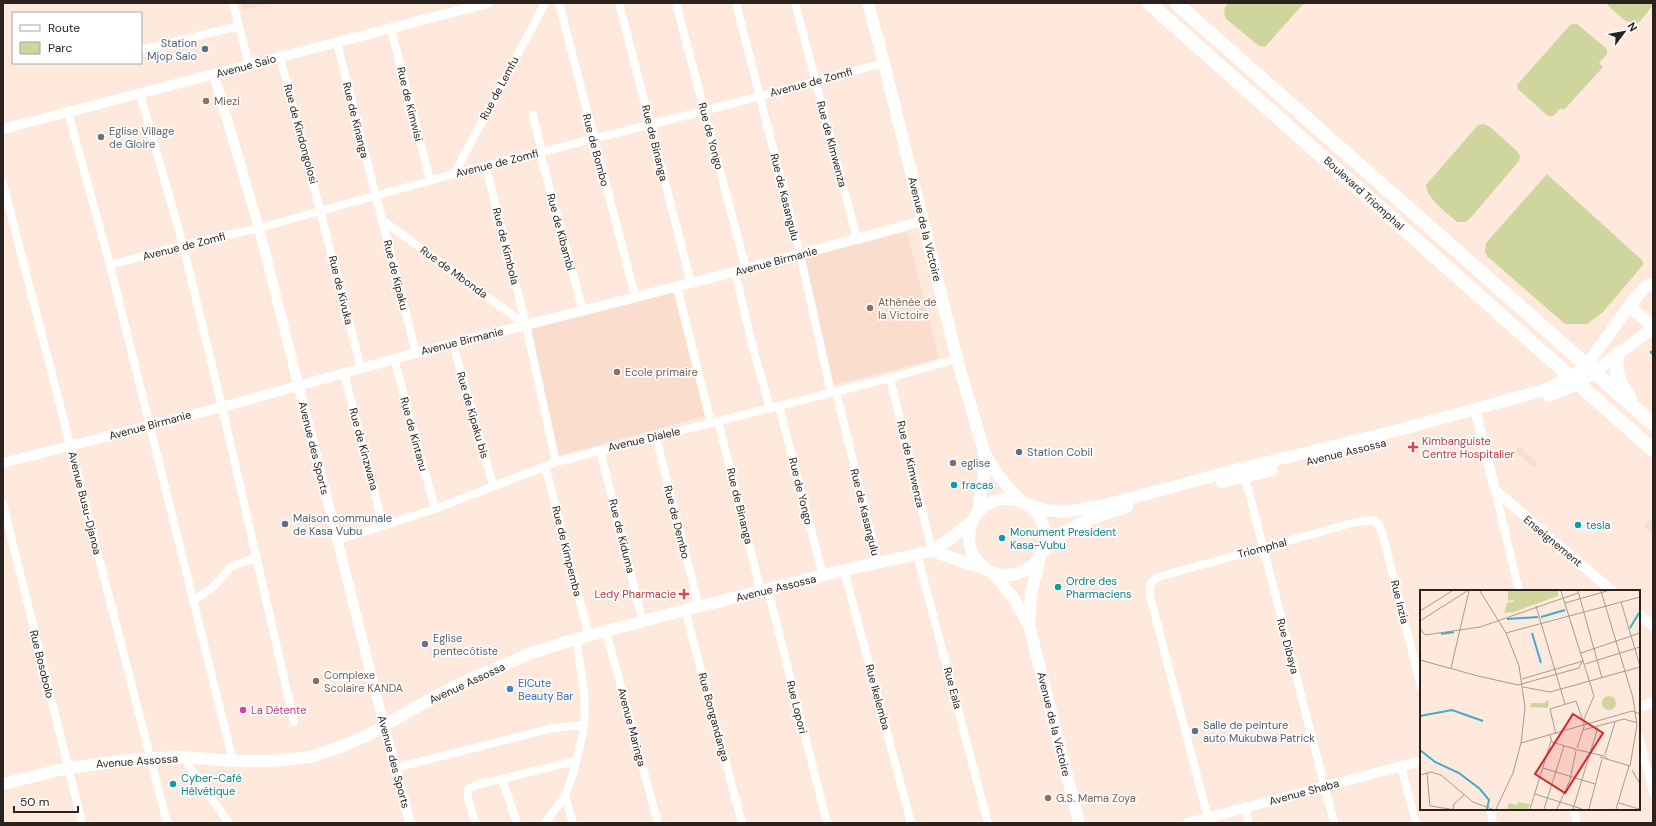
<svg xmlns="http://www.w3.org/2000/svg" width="1656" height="826" viewBox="0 0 1656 826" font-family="'DM Sans',sans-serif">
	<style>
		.built { fill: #faddcd }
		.green { fill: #ced69e }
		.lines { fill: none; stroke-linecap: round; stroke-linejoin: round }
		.stream { stroke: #40acc8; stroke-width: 2.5 }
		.minor { stroke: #fff; stroke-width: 8 }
		.tertiary { stroke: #fff; stroke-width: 10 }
		.secondary { stroke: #fff; stroke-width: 12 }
		.trunk { stroke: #fff; stroke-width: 14 }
		.service-dot { fill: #5c6f8a; stroke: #fff; stroke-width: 1.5 }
		.education-dot { fill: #8d6e63; stroke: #fff; stroke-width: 1.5 }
		.worship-dot { fill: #6b7280; stroke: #fff; stroke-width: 1.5 }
		.health-dot { fill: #e0444e; stroke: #fff; stroke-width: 1.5 }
		.culture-dot { fill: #0f9aa8; stroke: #fff; stroke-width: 1.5 }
		.shop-dot { fill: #3f7fe0; stroke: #fff; stroke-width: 1.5 }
		.hotel-dot { fill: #d1479c; stroke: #fff; stroke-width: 1.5 }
		.labels { text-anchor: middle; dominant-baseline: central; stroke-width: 3.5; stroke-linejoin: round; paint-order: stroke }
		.service-label { font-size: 11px; fill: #4e5e75; stroke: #fff; text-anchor: start }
		.street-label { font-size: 11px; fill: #2a221e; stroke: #fff }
		.education-label { font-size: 11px; fill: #785e54; stroke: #fff; text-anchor: start }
		.worship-label { font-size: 11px; fill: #5b616d; stroke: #fff; text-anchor: start }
		.health-label { font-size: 11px; fill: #be3a42; stroke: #fff; text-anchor: start }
		.culture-label { font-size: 11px; fill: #0d838f; stroke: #fff; text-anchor: start }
		.shop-label { font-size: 11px; fill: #366cbe; stroke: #fff; text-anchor: start }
		.hotel-label { font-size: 11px; fill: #b23c85; stroke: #fff; text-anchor: start }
		.inset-river { fill: none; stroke: #40acc8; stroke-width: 2 }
		.inset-road { fill: none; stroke: #a99990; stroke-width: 1 }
		.view { fill: #d62828; fill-opacity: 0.15; stroke: #d62828; stroke-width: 2 }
		.inset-edge { fill: none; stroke: #2a221e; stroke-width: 2 }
	</style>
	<rect width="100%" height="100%" fill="#fee9dc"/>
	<g class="built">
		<polygon points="241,3 272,3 243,11"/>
		<polygon points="907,232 939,358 832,385 802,258"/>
		<polygon points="673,292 705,416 557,456 531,328"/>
		<polygon points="1519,446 1538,463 1534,468 1515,451"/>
		<polygon points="1651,519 1653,521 1653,534 1644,526"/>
	</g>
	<g class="green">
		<path d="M1228,3H1304L1265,47L1259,46L1226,19C1223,13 1224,8 1228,3Z"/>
		<path d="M1605,3H1653V4C1649,10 1644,17 1639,22C1629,29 1613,9 1605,3Z"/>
		<polygon points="1573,24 1577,24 1607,49 1607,54 1599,63 1603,67 1564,110 1561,108 1553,116 1548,116 1518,89 1517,85 1570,25"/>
		<path d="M1484,124L1490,127L1517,151L1520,156L1519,161L1473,215L1466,222H1457C1446,212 1428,200 1426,185L1478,125Z"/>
		<polygon points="1547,174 1643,261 1643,265 1603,312 1587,324 1565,324 1488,257 1485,252 1486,243"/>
	</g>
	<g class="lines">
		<polyline class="stream" points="1651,352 1653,354"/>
		<g class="minor">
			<polyline points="233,3 249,65"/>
			<polyline points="559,3 635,296"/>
			<polyline points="619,3 691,283"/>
			<polyline points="676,3 746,269"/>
			<polyline points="736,3 800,254 831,392"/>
			<polyline points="795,3 857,239"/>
			<polyline points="391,29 430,180"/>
			<polyline points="337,43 416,353"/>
			<polyline points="141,50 239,26"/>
			<polyline points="280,57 361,368"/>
			<polyline points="140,94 183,245 222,407 294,722"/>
			<polyline points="68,112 110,265 233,761"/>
			<polyline points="533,115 542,152"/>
			<polyline points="540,153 583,311"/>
			<polyline points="486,167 526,325 556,462"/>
			<polyline points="454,174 545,3"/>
			<polyline points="3,183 167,823"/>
			<polyline points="381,219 526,325"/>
			<polyline points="110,265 183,245 259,228 454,174 704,111 884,63"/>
			<polyline points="735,272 754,352 770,408"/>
			<polyline points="677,287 711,423"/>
			<polyline points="453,344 493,485"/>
			<polyline points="394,359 435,509"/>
			<polyline points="344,373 383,526"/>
			<polyline points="890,378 932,551"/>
			<polyline points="836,391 878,563"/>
			<polyline points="779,406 823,576"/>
			<polyline points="718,421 761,592"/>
			<polyline points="656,437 699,607"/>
			<polyline points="600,450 643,622"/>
			<polyline points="545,466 589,636"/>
			<polyline points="1244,473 1334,823"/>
			<polyline points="1495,490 1519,591"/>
			<polyline points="3,504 82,823"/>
			<polyline points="338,540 435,509 556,462 890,378 957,359"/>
			<polyline points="917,554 988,823"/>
			<polyline points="844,570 911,823"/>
			<polyline points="768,590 827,823"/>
			<polyline points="193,601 212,588 231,567 237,564 257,558"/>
			<polyline points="685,610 742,823"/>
			<polyline points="606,632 658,823"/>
			<polyline points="1639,736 1653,793"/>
			<polyline points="183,757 229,823"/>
			<polyline points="1401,766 1416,823"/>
			<polyline points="395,768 553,728 583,725"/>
			<polyline points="502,779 517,823"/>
			<polyline points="565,796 573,823"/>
			<polyline points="1245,808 1249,823"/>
			<polyline points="1490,809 1493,823"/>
			<polyline points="1573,809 1577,823"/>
			<path d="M1208,818L1150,596C1149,586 1150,582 1158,577L1356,522L1375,520L1379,525L1383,536L1421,687"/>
			<polyline points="475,823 468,798 468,789 476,785 576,761"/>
			<polyline points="545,823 565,796 573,774 582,737 585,715 584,690 576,639"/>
		</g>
		<g class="tertiary">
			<polyline points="214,75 259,228 384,726 410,823"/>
			<polyline points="3,129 488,3"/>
			<polyline points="1475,409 1495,490 1612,591"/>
			<polyline points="3,463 222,407 416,353 746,269 922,221"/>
			<polyline points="1639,614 1653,626"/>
			<polyline points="1639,707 1653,702"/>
			<polyline points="1188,823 1421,761"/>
		</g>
		<g class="secondary">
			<path d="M868,3L884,63L957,359L982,445C989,467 1006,485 1021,501"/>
			<polyline points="1629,306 1653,327"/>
			<polyline points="1549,396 1578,384 1653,328"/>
			<polyline points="1222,482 1272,470"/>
			<circle cx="1007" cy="537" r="38"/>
			<polyline points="1027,504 1044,510 1065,512 1109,504 1243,468 1391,432 1544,390 1571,377 1586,366 1629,306 1646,286 1653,284"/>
			<polyline points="978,512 984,474 984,454"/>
			<polyline points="932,551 985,569"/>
			<path d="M1043,551C1068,525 1093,517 1127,507"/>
			<polyline points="992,572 1012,596 1029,625 1079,823"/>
			<polyline points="1029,624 1031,594 1040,557"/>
			<polyline points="3,784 68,768 136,759 183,757 233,761 272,761 310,757 340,747 368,735 434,697 471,679 531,653 576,639 685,610 844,570 932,551 954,536 973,520"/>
		</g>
		<g class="trunk">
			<polyline points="1149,3 1653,450"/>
			<polyline points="1176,3 1653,424"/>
			<path d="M1618,354C1613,371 1620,384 1630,398"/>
		</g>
	</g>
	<g class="service-dot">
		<circle cx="205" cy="49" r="4"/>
		<circle cx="1019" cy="452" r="4"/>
		<circle cx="285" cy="524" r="4"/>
		<circle cx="1195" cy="731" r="4"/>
	</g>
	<g class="education-dot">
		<circle cx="206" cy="101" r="4"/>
		<circle cx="870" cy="308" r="4"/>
		<circle cx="617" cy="372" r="4"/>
		<circle cx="316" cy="681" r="4"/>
		<circle cx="1048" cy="798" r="4"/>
	</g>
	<g class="worship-dot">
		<circle cx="101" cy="137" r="4"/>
		<circle cx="953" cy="463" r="4"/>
		<circle cx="425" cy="644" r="4"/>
	</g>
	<g class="health-dot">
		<path d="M1411 441h4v4h4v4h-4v4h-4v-4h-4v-4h4z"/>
		<path d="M682 588h4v4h4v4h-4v4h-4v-4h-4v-4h4z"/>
	</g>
	<g class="culture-dot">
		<circle cx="954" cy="485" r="4"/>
		<circle cx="1578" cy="525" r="4"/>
		<circle cx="1002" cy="538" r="4"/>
		<circle cx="1058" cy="587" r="4"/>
		<circle cx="173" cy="784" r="4"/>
	</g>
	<circle class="shop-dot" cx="510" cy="689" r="4"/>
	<circle class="hotel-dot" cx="243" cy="710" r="4"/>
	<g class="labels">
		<g class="service-label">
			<text x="197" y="43" text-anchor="end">Station<tspan x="197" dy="13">Mjop Saio</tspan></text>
			<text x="1027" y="452">Station Cobil</text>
			<text x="293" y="518">Maison communale<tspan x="293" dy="13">de Kasa Vubu</tspan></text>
			<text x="1203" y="725">Salle de peinture<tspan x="1203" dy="13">auto Mukubwa Patrick</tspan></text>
		</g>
		<g class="street-label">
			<text transform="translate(246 66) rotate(-15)">Avenue Saio</text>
			<text transform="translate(811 82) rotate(-15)">Avenue de Zomfi</text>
			<text transform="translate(499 88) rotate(-62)">Rue de Lemfu</text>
			<text transform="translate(410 104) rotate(76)">Rue de Kimwisi</text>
			<text transform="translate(356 120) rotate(76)">Rue de Kinanga</text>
			<text transform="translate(301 134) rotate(75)">Rue de Kindongolosi</text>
			<text transform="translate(711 136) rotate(75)">Rue de Yongo</text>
			<text transform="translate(655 143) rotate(76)">Rue de Binanga</text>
			<text transform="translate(832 144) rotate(75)">Rue de KImwenza</text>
			<text transform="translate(596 150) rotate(75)">Rue de Bombo</text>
			<text transform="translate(497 163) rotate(-14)">Avenue de Zomfi</text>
			<text transform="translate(1364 193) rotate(42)">Boulevard Triomphal</text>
			<text transform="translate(785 197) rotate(76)">Rue de Kasangulu</text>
			<text transform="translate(925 229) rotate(76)">Avenue de la Victoire</text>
			<text transform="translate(561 232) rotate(75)">Rue de Kibambi</text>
			<text transform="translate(184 246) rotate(-14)">Avenue de Zomfi</text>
			<text transform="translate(506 246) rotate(76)">Rue de Kimbola</text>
			<text transform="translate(776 261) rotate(-15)">Avenue Birmanie</text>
			<text transform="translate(454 272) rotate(36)">Rue de Mbonda</text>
			<text transform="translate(396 275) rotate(76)">Rue de Kipaku</text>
			<text transform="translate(341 290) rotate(76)">Rue de Kivuka</text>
			<text transform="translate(462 341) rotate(-14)">Avenue Birmanie</text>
			<text transform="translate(473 415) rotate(74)">Rue de Kipaku bis</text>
			<text transform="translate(150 425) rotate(-15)">Avenue Birmanie</text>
			<text transform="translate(414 434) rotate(75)">Rue de Kintanu</text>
			<text transform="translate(644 439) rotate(-13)">Avenue Dialele</text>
			<text transform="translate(314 448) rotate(76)">Avenue des Sports</text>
			<text transform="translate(364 449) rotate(75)">Rue de Kinzwana</text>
			<text transform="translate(1346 452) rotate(-14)">Avenue Assossa</text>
			<text transform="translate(911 464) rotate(77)">Rue de Kimwenza</text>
			<text transform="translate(801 491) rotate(76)">Rue de Yongo</text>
			<text transform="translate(85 503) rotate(76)">Avenue Busu-Djanoa</text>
			<text transform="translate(740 506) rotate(76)">Rue de Binanga</text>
			<text transform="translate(865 512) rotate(76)">Rue de Kasangulu</text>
			<text transform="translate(677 522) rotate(76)">Rue de Dembo</text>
			<text transform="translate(622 536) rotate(76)">Rue de Kiduma</text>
			<text transform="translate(1553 541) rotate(40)">Enseignement</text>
			<text transform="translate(1262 548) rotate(-15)">Triomphal</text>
			<text transform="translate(567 551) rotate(76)">Rue de Kimpemba</text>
			<text transform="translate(776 588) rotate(-14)">Avenue Assossa</text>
			<text transform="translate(1400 602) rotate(76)">Rue Inzia</text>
			<text transform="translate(1288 646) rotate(75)">Rue Dibaya</text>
			<text transform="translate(42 664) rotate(76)">Rue Bosobolo</text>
			<text transform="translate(467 683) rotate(-25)">Avenue Assossa</text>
			<text transform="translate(953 688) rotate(75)">Rue Eala</text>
			<text transform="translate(878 697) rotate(75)">Rue Ikelemba</text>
			<text transform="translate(797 707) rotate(76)">Rue Lopori</text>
			<text transform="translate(714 717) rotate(75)">Rue Bongandanga</text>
			<text transform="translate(1054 724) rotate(76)">Avenue de la Victoire</text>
			<text transform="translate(632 727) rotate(75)">Avenue Maringa</text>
			<text transform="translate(137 761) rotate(-4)">Avenue Assossa</text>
			<text transform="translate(394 762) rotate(75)">Avenue des Sports</text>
			<text transform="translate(1304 792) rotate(-15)">Avenue Shaba</text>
		</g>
		<g class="education-label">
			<text x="214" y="101">Miezi</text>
			<text x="878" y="302">Athénée de<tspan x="878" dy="13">la Victoire</tspan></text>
			<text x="625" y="372">Ecole primaire</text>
			<text x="324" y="675">Complexe<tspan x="324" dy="13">Scolaire KANDA</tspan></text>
			<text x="1056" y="798">G.S. Mama Zoya</text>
		</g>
		<g class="worship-label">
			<text x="109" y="131">Eglise Village<tspan x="109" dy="13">de Gloire</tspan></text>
			<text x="961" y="463">eglise</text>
			<text x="433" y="638">Eglise<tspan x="433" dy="13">pentecôtiste</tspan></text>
		</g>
		<g class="health-label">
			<text x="1422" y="441">Kimbanguiste<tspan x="1422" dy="13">Centre Hospitalier</tspan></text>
			<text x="676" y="594" text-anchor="end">Ledy Pharmacie</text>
		</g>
		<g class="culture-label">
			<text x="962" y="485">fracas</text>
			<text x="1586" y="525">tesla</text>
			<text x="1010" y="532">Monument President<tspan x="1010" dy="13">Kasa-Vubu</tspan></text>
			<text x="1066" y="581">Ordre des<tspan x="1066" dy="13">Pharmaciens</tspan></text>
			<text x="181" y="778">Cyber-Café<tspan x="181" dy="13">Hélvétique</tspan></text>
		</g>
		<g class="shop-label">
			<text x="518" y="683">ElCute<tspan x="518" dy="13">Beauty Bar</tspan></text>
		</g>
		<g class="hotel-label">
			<text x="251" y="710">La Détente</text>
		</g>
	</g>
	<g transform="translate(1420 590)">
		<rect width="220" height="220" fill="#fee9dc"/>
		<path d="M88,1H138V6L94,22L84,23L87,13L94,11L93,9L88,12ZM182 113a7 7 0 1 1 14 0a7 7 0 1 1-14 0ZM126,111H129L128,118L110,117L111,113H125ZM98,212L110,214L108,219H87L89,213L97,215Z" fill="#ced69e"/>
		<path class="inset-river" d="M121,27L145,20M87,29L118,27M210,38L219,23M112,43L121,73M21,44L34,42M0,126L32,120L63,131M0,160L15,172L39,183L60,199L69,210L67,219"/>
		<path class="inset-road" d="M60,1L86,43L99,76L105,118L101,153M141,1L174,106L164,129V137L157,158M158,1L182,88M201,12L220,76M145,13L187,1M116,16L145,114M0,21L32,1M0,31L47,1M0,38L5,45L60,37L158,3M86,43L220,7M161,63L220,43M0,70L58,86L98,95L159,78L163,69M165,74L220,57M31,78L49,1M102,89L163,71M103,97L130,102L220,77M163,140L204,129L217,133M136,144L130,119L156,111L163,131M130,145L132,152L155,159M154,159L184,166L188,169M185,165L195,132M180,167L210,176L217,135L213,108L181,1M123,178L175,194M212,180L220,194M7,183L10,216L30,219M0,185L11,182L21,185L53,212L72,219M115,204L162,219M199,213L219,219M33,219L34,214L44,205M76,219L93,183L101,153L212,121L220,124M110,219L131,151M124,219L144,156M137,219L150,190L156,161M153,219L178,137M169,219L182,169M196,219L209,176"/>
		<path class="view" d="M153,124L183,143L145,203L115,184Z"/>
		<rect width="220" height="220" class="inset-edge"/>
	</g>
	<rect width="1656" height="826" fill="none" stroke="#2a221e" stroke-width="8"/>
	<rect x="12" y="12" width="130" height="52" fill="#ffffff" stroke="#aaa7a5"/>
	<rect x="20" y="25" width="20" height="6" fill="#ffffff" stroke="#aaa7a5"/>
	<text x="48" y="32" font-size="12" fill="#2a221e">Route</text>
	<rect x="20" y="42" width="20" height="12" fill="#ced69e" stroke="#aaa7a5"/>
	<text x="48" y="52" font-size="12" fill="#2a221e">Parc</text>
	<g transform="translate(1624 32) rotate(58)" stroke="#ffffff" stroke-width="3" paint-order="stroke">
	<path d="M0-3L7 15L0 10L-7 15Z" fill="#2a221e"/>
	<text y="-6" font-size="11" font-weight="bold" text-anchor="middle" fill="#2a221e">N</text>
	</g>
	<path d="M14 806v6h64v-6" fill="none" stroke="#2a221e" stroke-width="2"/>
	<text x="20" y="806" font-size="12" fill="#2a221e" stroke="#ffffff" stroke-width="3" paint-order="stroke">50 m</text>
</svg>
